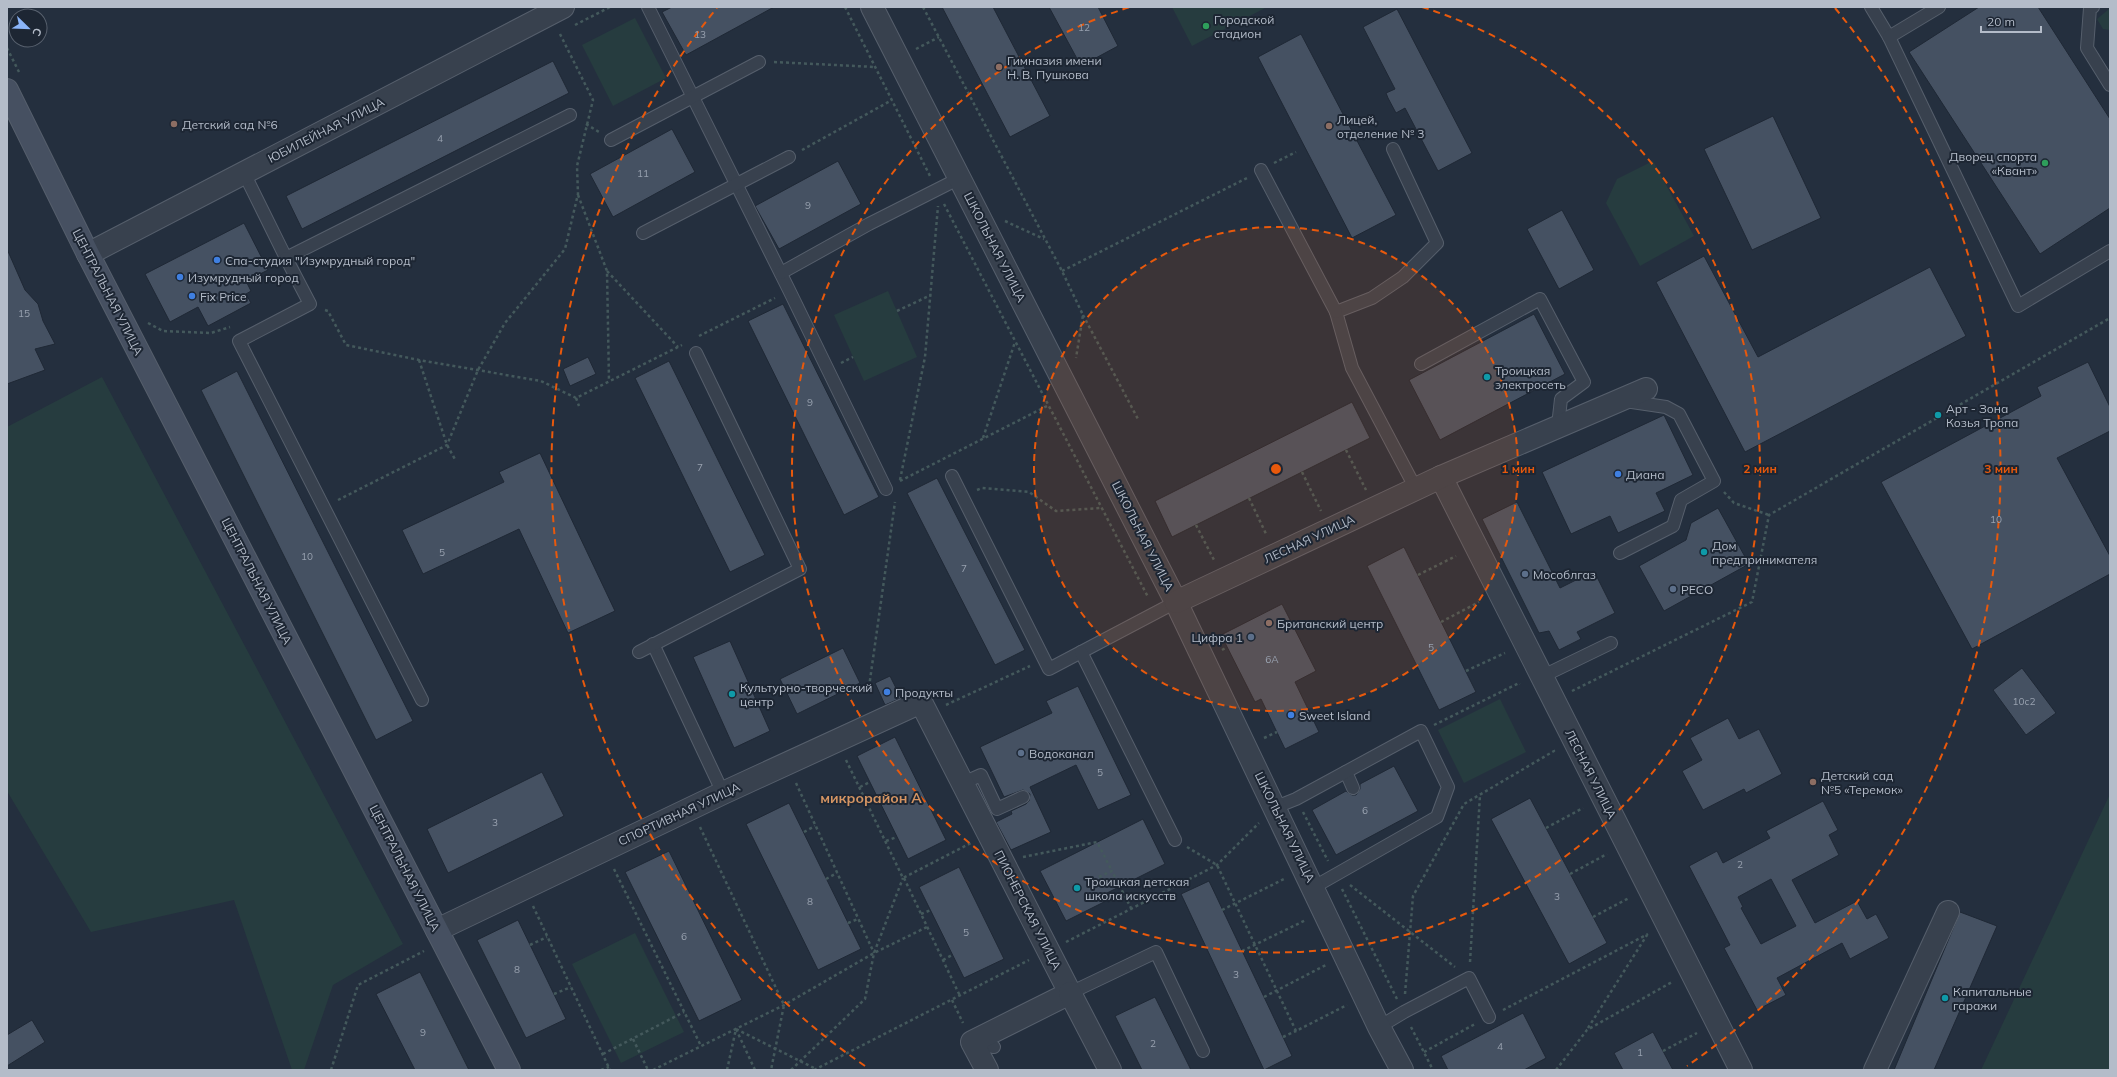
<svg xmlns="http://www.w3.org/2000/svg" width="2117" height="1077" viewBox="0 0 2117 1077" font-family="Mulish,sans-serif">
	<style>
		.green { fill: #263c3f }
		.building { fill: #455162; stroke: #1f2835; fill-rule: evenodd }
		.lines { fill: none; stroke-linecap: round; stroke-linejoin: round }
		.service-casing { stroke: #565f6c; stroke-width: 14 }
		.minor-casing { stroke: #565f6c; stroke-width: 24 }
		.secondary-casing { stroke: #565f6c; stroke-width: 24 }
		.path { stroke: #44595c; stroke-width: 2.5; stroke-dasharray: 3 3; stroke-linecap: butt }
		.service { stroke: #38414e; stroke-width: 12 }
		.minor { stroke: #38414e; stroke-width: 22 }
		.secondary { stroke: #465061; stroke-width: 22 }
		.ring { fill: none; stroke: #e8590c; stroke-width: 2; stroke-dasharray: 7 5 }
		.leisure-dot { fill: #2e9e5b; stroke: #1d2633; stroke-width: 1.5 }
		.education-dot { fill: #8d6e63; stroke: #1d2633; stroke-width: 1.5 }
		.shop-dot { fill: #3f7fe0; stroke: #1d2633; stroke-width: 1.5 }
		.culture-dot { fill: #0f9aa8; stroke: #1d2633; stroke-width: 1.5 }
		.service-dot { fill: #5c6f8a; stroke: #1d2633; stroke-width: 1.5 }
		.labels { text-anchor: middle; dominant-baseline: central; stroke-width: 4; stroke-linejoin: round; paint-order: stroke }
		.number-label { font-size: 10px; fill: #98a1af }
		.poi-label { font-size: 12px; fill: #b4bcc9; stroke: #1d2633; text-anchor: start }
		.street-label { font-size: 12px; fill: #b4bcc9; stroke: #1d2633 }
		.quarter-label { font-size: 14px; font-weight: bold; fill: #d59563; stroke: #1d2633 }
		.centre { fill: #e8590c; stroke: #1d2633; stroke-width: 2 }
		.ring-label { font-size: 12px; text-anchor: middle; font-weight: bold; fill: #e8590c; stroke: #1d2633; stroke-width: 4; stroke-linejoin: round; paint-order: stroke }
	</style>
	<rect width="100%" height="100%" fill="#242f3e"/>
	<g class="green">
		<polygon points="1172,7 1267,7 1192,46"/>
		<polygon points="2109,9 2110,30 2103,29 2097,19"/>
		<polygon points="635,18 666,78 613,106 582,45"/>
		<polygon points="1653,161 1694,236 1640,266 1606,203 1617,179"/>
		<polygon points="888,291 917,357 864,381 834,315"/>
		<polygon points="102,377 403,944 333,985 304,1070 292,1070 234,900 91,932 7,791 7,427"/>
		<polygon points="1500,699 1526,752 1464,783 1438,730"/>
		<polygon points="2110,794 2110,1070 1981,1070"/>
		<polygon points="635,933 684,1032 621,1063 572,964"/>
	</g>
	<g class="building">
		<polygon points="672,7 774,7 686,55 662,12"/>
		<polygon points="942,7 993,7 1050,116 1010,137"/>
		<polygon points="1049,7 1098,7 1118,46 1081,66"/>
		<polygon points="1979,7 2038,7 2110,119 2110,208 2040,254 1909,52"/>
		<polygon points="1397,9 1472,153 1438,171 1405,108 1396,113 1388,98 1386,93 1395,89 1363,27"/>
		<polygon points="1301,34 1396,215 1352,238 1258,57"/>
		<polygon points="553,61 569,93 302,229 286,196"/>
		<polygon points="1773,116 1821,218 1752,250 1704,149"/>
		<polygon points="672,129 695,172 613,217 590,174"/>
		<polygon points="838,161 861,204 779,249 755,206"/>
		<polygon points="1562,210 1594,270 1559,289 1527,229"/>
		<polygon points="244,223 268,270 246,281 251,291 246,294 251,303 208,326 198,307 170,322 145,274"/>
		<polygon points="7,249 25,290 38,304 43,321 55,344 35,349 45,370 7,384"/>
		<polygon points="1704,256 1758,357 1930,267 1966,336 1745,452 1656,282"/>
		<polygon points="783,304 879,497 844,515 748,321"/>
		<polygon points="1534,314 1565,374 1440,440 1409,380"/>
		<polygon points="588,357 596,374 570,386 563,369"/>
		<polygon points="669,361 765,555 730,572 635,378"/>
		<polygon points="2088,362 2110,407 2110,431 2057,458 2110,556 2110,574 1972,649 1881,482 2041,396 2037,387"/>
		<polygon points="237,371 413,721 376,740 201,390"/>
		<polygon points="1352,402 1370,438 1172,537 1155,501"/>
		<polygon points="1664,415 1693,475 1656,493 1665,511 1618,533 1610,516 1571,534 1542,472"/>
		<polygon points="540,453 615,611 568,633 519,529 423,574 402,530 504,482 499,472"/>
		<polygon points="937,478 1025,650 995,665 907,493"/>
		<polygon points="1517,502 1560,588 1594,571 1615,613 1577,632 1581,639 1559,650 1549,631 1539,633 1482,519"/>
		<polygon points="1718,508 1749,564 1664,611 1639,566 1686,540 1691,523"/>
		<polygon points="1404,547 1476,692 1439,710 1367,566"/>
		<polygon points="1282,604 1316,671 1295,682 1319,732 1285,749 1261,699 1255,702 1221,635"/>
		<polygon points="730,641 770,731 734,748 693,657"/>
		<polygon points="843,648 860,683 797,714 780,679"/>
		<polygon points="2022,668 2056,713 2026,735 1993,690"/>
		<polygon points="890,676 901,698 885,705 875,683"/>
		<polygon points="1078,686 1131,795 1098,810 1076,765 1030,787 1051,832 1011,850 996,822 1012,814 1011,811 1026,804 1029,801 1030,794 1023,790 1004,797 980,747 1052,713 1046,701"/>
		<polygon points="1728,718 1739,739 1759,729 1782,774 1746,793 1744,789 1703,810 1682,771 1702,760 1690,738"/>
		<polygon points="895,737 946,840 908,859 857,756"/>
		<polygon points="1394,766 1418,811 1336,855 1312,810 1346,791 1352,795 1356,795 1360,789 1360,784"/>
		<polygon points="542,772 564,816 448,873 427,829"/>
		<polygon points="1530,798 1607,943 1569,964 1491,819"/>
		<path d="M1823,801L1838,830L1829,835L1839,855L1792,880L1815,923L1857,901L1867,919L1876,914L1889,938L1850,959L1842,943L1777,978L1786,995L1757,1010L1724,948L1730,945L1689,866L1717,851L1723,863L1770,838L1766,831ZM1771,879L1796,926L1761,944L1741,908L1743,907L1738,897Z"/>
		<polygon points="789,803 861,949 818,970 746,824"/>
		<polygon points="1143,819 1165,864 1107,893 1110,899 1066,921 1040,871"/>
		<polygon points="669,851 742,1000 699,1021 625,872"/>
		<polygon points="959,867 1004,959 964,978 919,887"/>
		<polygon points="1209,881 1292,1056 1264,1070 1181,894"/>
		<polygon points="1960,912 1997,926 1934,1070 1894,1070"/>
		<polygon points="518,920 566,1019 526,1038 477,940"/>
		<polygon points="420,972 469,1070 415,1070 376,994"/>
		<polygon points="1155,997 1191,1070 1142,1070 1115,1016"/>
		<polygon points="1523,1013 1546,1058 1524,1070 1448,1070 1441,1056"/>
		<polygon points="32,1020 45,1042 7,1066 7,1035"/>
		<polygon points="1653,1032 1673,1070 1623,1070 1614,1053"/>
	</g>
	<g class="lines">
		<defs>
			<g id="service">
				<polyline points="648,7 789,290 886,489"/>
				<polyline points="1871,7 1889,37"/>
				<polyline points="1939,7 1889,37 2018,306 2110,251"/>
				<polyline points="2093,7 2090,8 2087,48 2110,85"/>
				<polyline points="611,140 759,62"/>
				<polyline points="1393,149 1437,243 1403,277 1372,298 1336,312 1352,368 1416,489"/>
				<polyline points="1261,170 1336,312"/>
				<polyline points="244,173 286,258 570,115"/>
				<polyline points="643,233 789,157"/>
				<polyline points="286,258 310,304 239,341 422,700"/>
				<polyline points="781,273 869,224 960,178"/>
				<polyline points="1421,364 1540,299 1584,382 1561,399 1558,426"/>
				<polyline points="952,476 1049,669 1176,602"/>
				<polyline points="1620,553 1673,526 1681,500 1714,481 1679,414 1666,407 1625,401"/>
				<polyline points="653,644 723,793"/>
				<polyline points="639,652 800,569 696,353"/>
				<polyline points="1081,652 1175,840"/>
				<polyline points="1543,676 1611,643"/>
				<polyline points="1346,772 1353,788"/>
				<polyline points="963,783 981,775 997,809 1023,797"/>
				<polyline points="1276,807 1296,799 1421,731 1448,787 1437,817 1314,887"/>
				<polyline points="1070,993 1156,952 1203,1051"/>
				<polyline points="1379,1027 1404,1012 1469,978 1489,1017"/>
				<polyline points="973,1043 994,1047"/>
			</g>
			<g id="minor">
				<polyline points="872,7 1176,602 1379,1027 1402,1070"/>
				<polyline points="88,254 563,7"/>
				<polyline points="1441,477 1741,1070"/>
				<polyline points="1176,602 1441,477 1646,389"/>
				<polyline points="437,930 723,793 921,702 1070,993 972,1042 987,1070"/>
				<polyline points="1070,993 1110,1070"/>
				<polyline points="1875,1070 1948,912"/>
			</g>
			<polyline id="secondary" points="7,90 88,254 509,1070"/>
		</defs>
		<use href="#service" class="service-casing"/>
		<use href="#minor" class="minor-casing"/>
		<use href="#secondary" class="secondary-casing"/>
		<g class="path">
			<polyline points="845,7 930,176"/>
			<polyline points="923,7 1062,271 1083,315 1076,358"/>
			<polyline points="575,25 610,7"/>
			<polyline points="7,48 19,72"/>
			<polyline points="916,49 939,37"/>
			<polyline points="774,62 875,67"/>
			<polyline points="586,124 599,132"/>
			<polyline points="802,150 892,100"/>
			<polyline points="1274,163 1296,152"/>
			<polyline points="578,195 607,271 609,381"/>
			<polyline points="944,204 1148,597"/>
			<polyline points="1005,221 1044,239"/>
			<polyline points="607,271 678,347"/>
			<polyline points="1062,271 1247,178"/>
			<polyline points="325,310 328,311 346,345 419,360 541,381 576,398 682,345"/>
			<polyline points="897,311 931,295"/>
			<polyline points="1083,315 1139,421"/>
			<polyline points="148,323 163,331 211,333 230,327"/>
			<polyline points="699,336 775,298"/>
			<polyline points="419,360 447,445 456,461"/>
			<polyline points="841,363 853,357"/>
			<polyline points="576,398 579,406"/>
			<polyline points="983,438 1015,342"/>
			<polyline points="1346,450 1366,490"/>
			<polyline points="1302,472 1321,511"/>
			<polyline points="900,480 925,357 938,206"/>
			<polyline points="900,481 1049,405"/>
			<polyline points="977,490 982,488 1029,492 1056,511 1101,508"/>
			<polyline points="1724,492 1734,503 1769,515"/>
			<polyline points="1249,498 1267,536"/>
			<polyline points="338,500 447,445 478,370 505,323 565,249 578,194 577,166 593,100 559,32"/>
			<polyline points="1196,525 1214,560"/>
			<polyline points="1418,575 1456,556"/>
			<polyline points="1441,622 1479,602"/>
			<polyline points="1222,650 1227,647"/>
			<polyline points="1466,671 1505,653"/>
			<polyline points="869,687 895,502"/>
			<polyline points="1572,691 1752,602 1769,515 2110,318"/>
			<polyline points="946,705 1030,666"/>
			<polyline points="1434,725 1519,683 1520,684"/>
			<polyline points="1264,738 1277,732"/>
			<polyline points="846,760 903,878 971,843"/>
			<polyline points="796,783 874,953"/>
			<polyline points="860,787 870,782"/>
			<polyline points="1303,812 1328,861"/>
			<polyline points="700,827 784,1005 771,1070"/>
			<polyline points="1546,828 1583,808"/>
			<polyline points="804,832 815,826"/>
			<polyline points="886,841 897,837"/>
			<polyline points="1187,847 1217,865 1296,1031 1347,1005"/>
			<polyline points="1023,857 1097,842 1112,871"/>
			<polyline points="614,869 701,1046"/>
			<polyline points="1570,874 1607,854"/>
			<polyline points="1099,877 1112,871 1131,908"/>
			<polyline points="904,878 960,996"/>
			<polyline points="826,879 837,873"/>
			<polyline points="1350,885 1455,967"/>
			<polyline points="1342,889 1397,999"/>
			<polyline points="533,906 610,1070"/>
			<polyline points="1222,910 1284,879"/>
			<polyline points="921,914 931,910"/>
			<polyline points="1593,917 1629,898"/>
			<polyline points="848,923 858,919"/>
			<polyline points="1066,942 1217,865 1259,823"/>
			<polyline points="530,945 547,937"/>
			<polyline points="1242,951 1306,920"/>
			<polyline points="943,960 952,955"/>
			<polyline points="1470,962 1480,795"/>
			<polyline points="554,994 571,987"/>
			<polyline points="1405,994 1413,896 1464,804 1554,751 1553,749"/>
			<polyline points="1264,997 1326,965"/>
			<polyline points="952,1000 963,1023"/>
			<polyline points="1503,1010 1648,934"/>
			<polyline points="1411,1027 1433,1070"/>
			<polyline points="1588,1028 1647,935"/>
			<polyline points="736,1029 816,1069"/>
			<polyline points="1283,1037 1296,1031"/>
			<polyline points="633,1039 648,1070"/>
			<polyline points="1663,1051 1697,1033"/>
			<polyline points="1424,1052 1475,1024"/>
			<polyline points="603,1054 684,1012"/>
			<polyline points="331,1070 358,985 424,951"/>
			<polyline points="601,1070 609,1067"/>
			<polyline points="653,1070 784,1005 874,953 927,927"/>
			<polyline points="727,1070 736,1029 755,1070"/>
			<polyline points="791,1070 865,999 874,953 903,878"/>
			<polyline points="814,1070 1029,960"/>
			<polyline points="1556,1070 1587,1030 1672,982"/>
		</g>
		<use href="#service" class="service"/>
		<use href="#minor" class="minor"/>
		<use href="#secondary" class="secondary"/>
	</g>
	<circle cx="1276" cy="469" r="242" fill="#e8590c" fill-opacity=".12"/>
	<g class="ring">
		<circle cx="1276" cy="469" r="242"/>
		<path d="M1422 7A484 484 0 1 1 1130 7"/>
		<path d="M865 1066A725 725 0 0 1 717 8M1835 8A725 725 0 0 1 1687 1066"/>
	</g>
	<g class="leisure-dot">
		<circle cx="1206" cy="26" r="4"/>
		<circle cx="2045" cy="163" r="4"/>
	</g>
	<g class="education-dot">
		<circle cx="999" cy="67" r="4"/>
		<circle cx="174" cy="124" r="4"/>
		<circle cx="1329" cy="126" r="4"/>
		<circle cx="1269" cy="623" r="4"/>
		<circle cx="1813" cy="782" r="4"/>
	</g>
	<g class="shop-dot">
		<circle cx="217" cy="260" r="4"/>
		<circle cx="180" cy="277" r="4"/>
		<circle cx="192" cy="296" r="4"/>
		<circle cx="1618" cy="474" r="4"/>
		<circle cx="887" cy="692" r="4"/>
		<circle cx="1291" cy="715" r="4"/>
	</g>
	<g class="culture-dot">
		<circle cx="1487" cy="377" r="4"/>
		<circle cx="1938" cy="415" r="4"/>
		<circle cx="1704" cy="552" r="4"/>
		<circle cx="732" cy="694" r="4"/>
		<circle cx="1077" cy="888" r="4"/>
		<circle cx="1945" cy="998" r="4"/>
	</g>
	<g class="service-dot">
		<circle cx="1525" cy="574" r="4"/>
		<circle cx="1673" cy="589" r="4"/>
		<circle cx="1251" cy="637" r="4"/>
		<circle cx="1021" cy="753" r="4"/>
	</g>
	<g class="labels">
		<g class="number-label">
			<text x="1084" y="27">12</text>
			<text x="700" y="34">13</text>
			<text x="440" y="138">4</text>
			<text x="643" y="173">11</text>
			<text x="808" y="205">9</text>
			<text x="24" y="313">15</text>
			<text x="810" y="402">9</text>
			<text x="700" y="467">7</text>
			<text x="1996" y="519">10</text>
			<text x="442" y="552">5</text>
			<text x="307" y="556">10</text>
			<text x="964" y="568">7</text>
			<text x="1431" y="647">5</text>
			<text x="1272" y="659">6А</text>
			<text x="2024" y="701">10с2</text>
			<text x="1100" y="772">5</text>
			<text x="1365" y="810">6</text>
			<text x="495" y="822">3</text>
			<text x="1740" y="864">2</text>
			<text x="1557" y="896">3</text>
			<text x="810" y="901">8</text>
			<text x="966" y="932">5</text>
			<text x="684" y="936">6</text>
			<text x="517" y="969">8</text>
			<text x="1236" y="974">3</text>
			<text x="423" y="1032">9</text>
			<text x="1153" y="1043">2</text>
			<text x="1500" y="1046">4</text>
			<text x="1640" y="1052">1</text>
		</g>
		<g class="poi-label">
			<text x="1214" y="19">Городской<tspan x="1214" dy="14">стадион</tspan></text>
			<text x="1007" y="60">Гимназия имени<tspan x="1007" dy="14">Н. В. Пушкова</tspan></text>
			<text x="1337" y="119">Лицей,<tspan x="1337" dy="14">отделение № 3</tspan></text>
			<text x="182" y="124">Детский сад №6</text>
			<text x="2037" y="156" text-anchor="end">Дворец спорта<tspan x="2037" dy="14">«Квант»</tspan></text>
			<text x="225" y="260">Спа-студия "Изумрудный город"</text>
			<text x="188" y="277">Изумрудный город</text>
			<text x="200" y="296">Fix Price</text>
			<text x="1495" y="370">Троицкая<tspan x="1495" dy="14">электросеть</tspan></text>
			<text x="1946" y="408">Арт - Зона<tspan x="1946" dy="14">Козья Тропа</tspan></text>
			<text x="1626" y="474">Диана</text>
			<text x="1712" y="545">Дом<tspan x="1712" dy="14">предпринимателя</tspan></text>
			<text x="1533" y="574">Мособлгаз</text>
			<text x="1681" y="589">РЕСО</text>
			<text x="1277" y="623">Британский центр</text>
			<text x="1243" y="637" text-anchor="end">Цифра 1</text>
			<text x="740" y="687">Культурно-творческий<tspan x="740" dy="14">центр</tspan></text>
			<text x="895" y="692">Продукты</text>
			<text x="1299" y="715">Sweet Island</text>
			<text x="1029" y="753">Водоканал</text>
			<text x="1821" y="775">Детский сад<tspan x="1821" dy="14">№5 «Теремок»</tspan></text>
			<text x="1085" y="881">Троицкая детская<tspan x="1085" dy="14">школа искусств</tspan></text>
			<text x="1953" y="991">Капитальные<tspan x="1953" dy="14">гаражи</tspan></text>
		</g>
		<g class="street-label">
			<text transform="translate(326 130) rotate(-27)">ЮБИЛЕЙНАЯ УЛИЦА</text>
			<text transform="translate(995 247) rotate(63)">ШКОЛЬНАЯ УЛИЦА</text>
			<text transform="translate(108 292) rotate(63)">ЦЕНТРАЛЬНАЯ УЛИЦА</text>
			<text transform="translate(1143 536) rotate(63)">ШКОЛЬНАЯ УЛИЦА</text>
			<text transform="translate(1309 539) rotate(-25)">ЛЕСНАЯ УЛИЦА</text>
			<text transform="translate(257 581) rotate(63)">ЦЕНТРАЛЬНАЯ УЛИЦА</text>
			<text transform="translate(1591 774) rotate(63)">ЛЕСНАЯ УЛИЦА</text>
			<text transform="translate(679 814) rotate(-25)">СПОРТИВНАЯ УЛИЦА</text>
			<text transform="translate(1285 827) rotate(64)">ШКОЛЬНАЯ УЛИЦА</text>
			<text transform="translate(405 868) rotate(63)">ЦЕНТРАЛЬНАЯ УЛИЦА</text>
			<text transform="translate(1028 910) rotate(63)">ПИОНЕРСКАЯ УЛИЦА</text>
		</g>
		<g class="quarter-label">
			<text x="871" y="798">микрорайон А</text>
		</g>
	</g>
	<circle cx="1276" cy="469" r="6" class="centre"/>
	<g class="ring-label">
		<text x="1518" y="473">1 мин</text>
		<text x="1760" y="473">2 мин</text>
		<text x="2001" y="473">3 мин</text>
	</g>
	<rect width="2117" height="1077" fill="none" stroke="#b4bcc9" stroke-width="16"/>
	<g transform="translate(28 28) rotate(113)"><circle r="19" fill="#1d2633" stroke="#59626f"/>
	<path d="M0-3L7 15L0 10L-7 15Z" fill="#8ab4f8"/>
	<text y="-6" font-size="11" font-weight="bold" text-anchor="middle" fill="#b4bcc9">С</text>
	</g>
	<path d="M1981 26v6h60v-6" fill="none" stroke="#b4bcc9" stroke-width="2"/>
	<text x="1987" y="26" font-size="12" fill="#b4bcc9" stroke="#1d2633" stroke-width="3" paint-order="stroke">20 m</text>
</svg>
